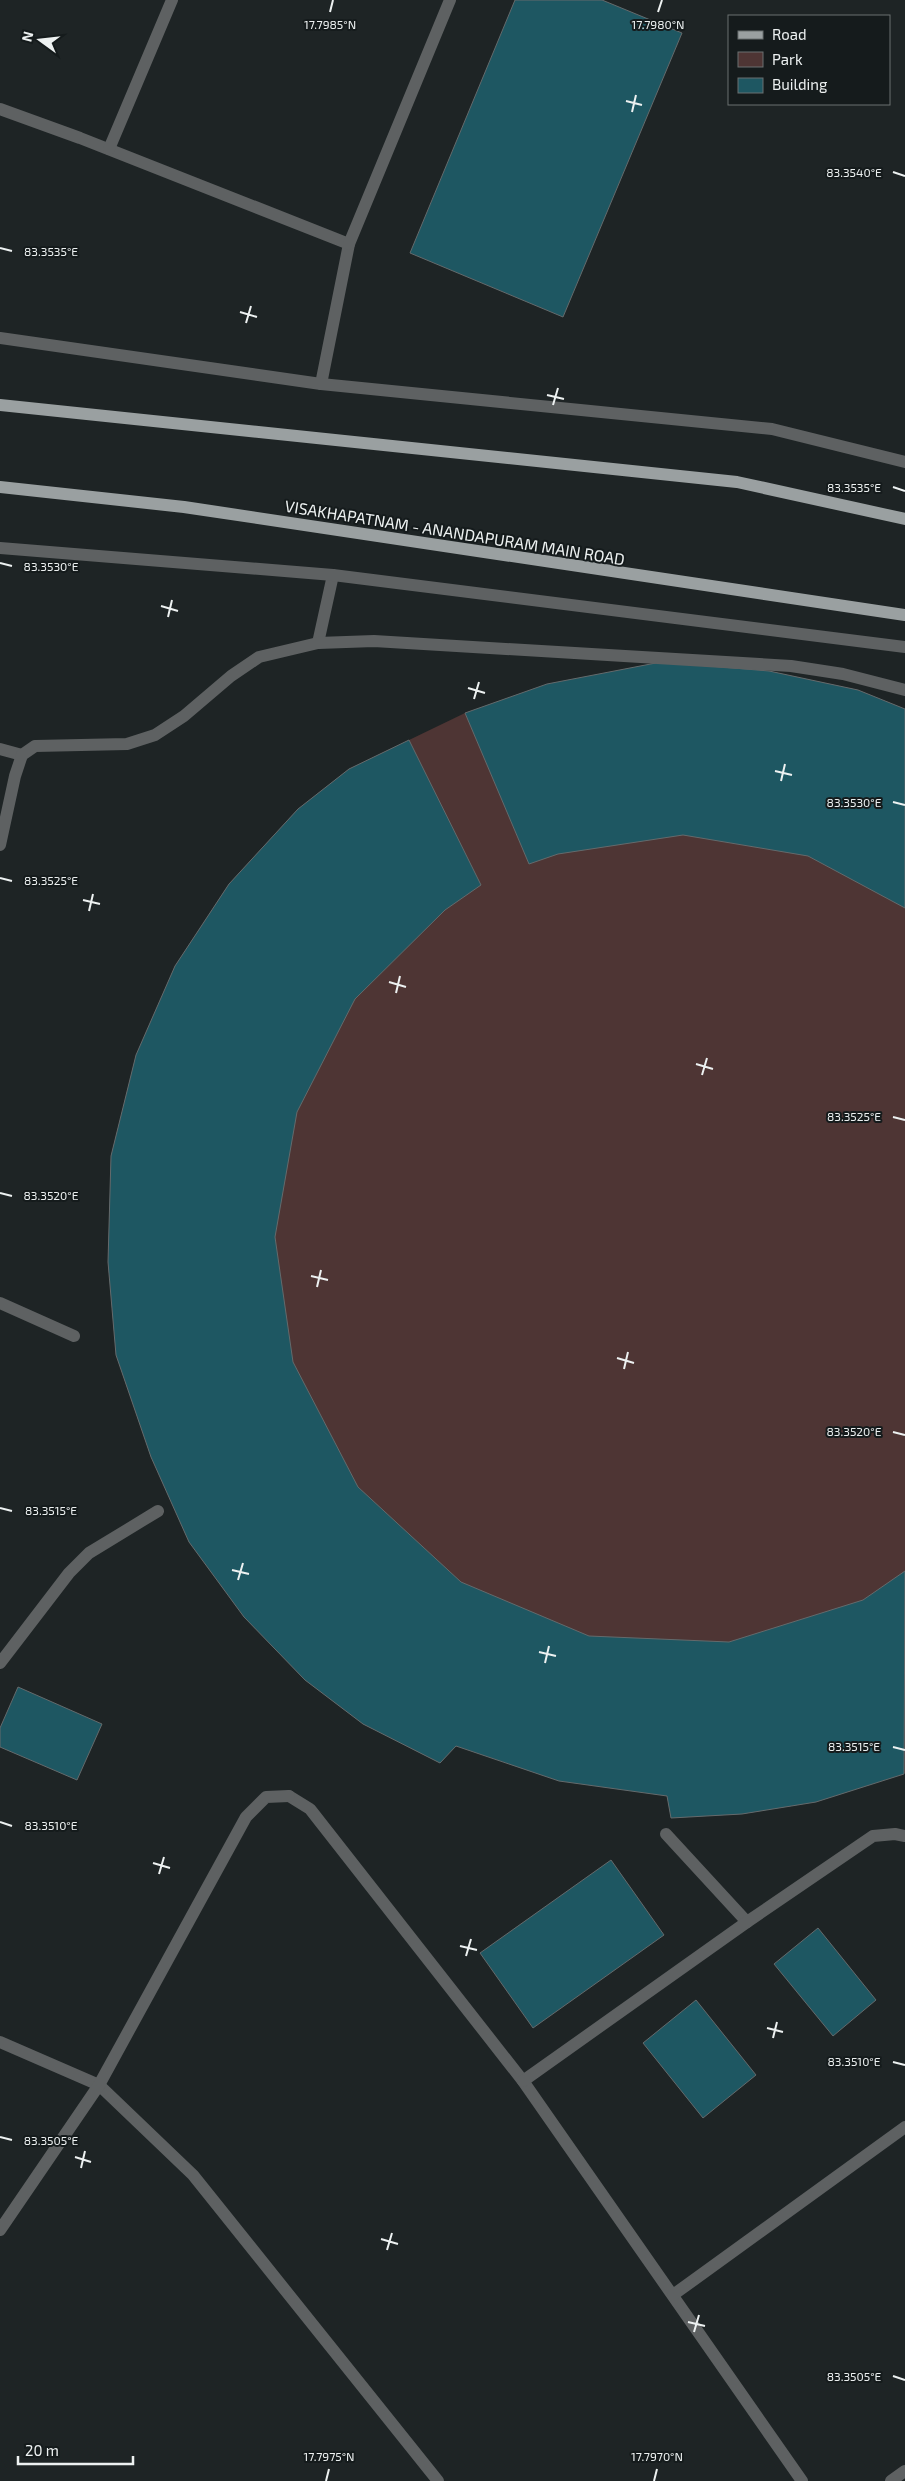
<svg xmlns="http://www.w3.org/2000/svg" width="905" height="2481" viewBox="0 0 905 2481" font-family="'Exo 2',sans-serif">
	<style>
		.green { fill: #4e3534 }
		.building { fill: #1e5762; stroke: #646a6c }
		.lines { fill: none; stroke-linecap: round; stroke-linejoin: round }
		.service { stroke: #5e6162; stroke-width: 12 }
		.minor { stroke: #5e6162; stroke-width: 12 }
		.tertiary { stroke: #5e6162; stroke-width: 12 }
		.primary { stroke: #9aa0a1; stroke-width: 12 }
		.ticks { fill: none; stroke: #edf1f1; stroke-width: 2 }
		.labels { text-anchor: middle; dominant-baseline: central; stroke-width: 4; stroke-linejoin: round; paint-order: stroke }
		.street-label { font-size: 16px; fill: #edf1f1; stroke: #151b1c }
		.ticks-label { font-size: 12px; text-anchor: middle; fill: #edf1f1; stroke: #151b1c; stroke-width: 4; stroke-linejoin: round; paint-order: stroke }
	</style>
	<rect width="100%" height="100%" fill="#1e2425"/>
	<polygon class="green" points="661,662 769,671 858,690 905,709 905,1773 816,1802 742,1814 671,1818 667,1796 456,1746 440,1763 363,1724 305,1680 244,1617 189,1542 151,1457 116,1355 108,1262 111,1156 136,1055 175,966 229,884 298,809 349,769 465,713"/>
	<g class="building">
		<polygon points="515,0 602,0 682,33 563,317 410,253"/>
		<polygon points="661,662 769,671 858,690 905,709 905,908 808,856 683,835 558,854 529,864 465,713 547,684"/>
		<polygon points="409,740 481,885 445,910 355,999 297,1112 275,1237 293,1362 358,1487 461,1582 589,1636 729,1642 863,1600 905,1571 904,1774 816,1802 742,1814 671,1818 667,1796 559,1781 456,1746 440,1763 363,1724 305,1680 244,1617 189,1542 151,1457 116,1355 108,1262 111,1156 136,1055 175,966 229,884 298,809 349,769"/>
		<polygon points="18,1687 102,1724 77,1780 0,1747 0,1728"/>
		<polygon points="611,1860 664,1935 533,2028 480,1953"/>
		<polygon points="818,1928 876,2000 833,2036 774,1964"/>
		<polygon points="696,2000 756,2075 703,2118 643,2043"/>
	</g>
	<g class="lines">
		<g class="service">
			<polyline points="0,1303 74,1336"/>
			<polyline points="0,1663 69,1573 89,1553 158,1511"/>
			<polyline points="666,1834 747,1922"/>
			<polyline points="99,2085 193,2175 438,2481"/>
		</g>
		<g class="minor">
			<polyline points="0,109 80,138 349,244 321,384"/>
			<polyline points="109,149 172,0"/>
			<polyline points="349,244 450,0"/>
			<polyline points="318,643 333,575"/>
			<polyline points="0,749 22,755"/>
			<polyline points="0,845 15,776 22,755 35,746 127,744 155,735 184,716 231,676 259,657 318,643 374,641 791,666 843,674 905,690"/>
			<polyline points="289,1796 310,1809 523,2081 802,2481"/>
			<polyline points="0,2042 99,2085"/>
			<polyline points="523,2081 747,1922 873,1836 895,1834 905,1836"/>
			<polyline points="673,2295 905,2127"/>
			<polyline points="891,2481 905,2471"/>
		</g>
		<g class="tertiary">
			<polyline points="0,338 321,384 772,429 905,462"/>
			<polyline points="0,548 333,575 905,647"/>
			<polyline points="0,2230 99,2085 246,1817 266,1797 289,1796"/>
		</g>
		<g class="primary">
			<polyline points="0,405 737,482 905,519"/>
			<polyline points="0,487 184,507 905,615"/>
		</g>
	</g>
	<path class="ticks" d="M330,12L333,0M658,12L662,0M626,101L642,105M632,112L636,95M893,172L905,176M0,248L12,251M240,312L257,317M246,323L251,306M547,395L564,399M553,405L558,388M893,487L905,491M0,563L12,566M161,606L178,611M168,617L172,600M468,688L485,693M474,699L479,682M775,771L792,775M781,781L785,764M893,802L905,805M0,878L12,881M83,900L100,904M89,911L93,894M389,982L406,987M396,993L400,976M696,1064L713,1069M702,1075L707,1058M893,1117L905,1120M0,1193L12,1196M311,1276L328,1280M317,1287L321,1270M617,1358L634,1363M624,1369L628,1352M893,1432L905,1435M0,1508L12,1511M232,1570L249,1574M238,1580L243,1563M539,1652L556,1656M545,1663L549,1646M893,1747L905,1750M0,1822L12,1826M153,1863L170,1868M159,1874L164,1857M460,1946L477,1950M466,1956L471,1939M767,2028L783,2032M773,2038L777,2022M893,2062L905,2065M0,2137L12,2140M75,2157L91,2162M81,2168L85,2151M381,2239L398,2244M387,2250L392,2233M688,2322L705,2326M694,2332L699,2315M893,2376L905,2380M326,2481L329,2469M654,2481L657,2469"/>
	<g class="labels">
		<g class="street-label">
			<text transform="translate(455 532) rotate(9)">VISAKHAPATNAM - ANANDAPURAM MAIN ROAD</text>
		</g>
	</g>
	<g class="ticks-label">
		<text x="330" y="29">17.7985°N</text>
		<text x="658" y="29">17.7980°N</text>
		<text x="854" y="177">83.3540°E</text>
		<text x="51" y="256">83.3535°E</text>
		<text x="854" y="492">83.3535°E</text>
		<text x="51" y="571">83.3530°E</text>
		<text x="854" y="807">83.3530°E</text>
		<text x="51" y="885">83.3525°E</text>
		<text x="854" y="1121">83.3525°E</text>
		<text x="51" y="1200">83.3520°E</text>
		<text x="854" y="1436">83.3520°E</text>
		<text x="51" y="1515">83.3515°E</text>
		<text x="854" y="1751">83.3515°E</text>
		<text x="51" y="1830">83.3510°E</text>
		<text x="854" y="2066">83.3510°E</text>
		<text x="51" y="2145">83.3505°E</text>
		<text x="854" y="2381">83.3505°E</text>
		<text x="329" y="2461">17.7975°N</text>
		<text x="657" y="2461">17.7970°N</text>
	</g>
	<rect x="728" y="15" width="162" height="90" fill="#151b1c" stroke="#6b7171"/>
	<rect x="738" y="31" width="25" height="8" fill="#9aa0a1" stroke="#6b7171"/>
	<text x="772" y="40" font-size="15" fill="#edf1f1">Road</text>
	<rect x="738" y="52" width="25" height="15" fill="#4e3534" stroke="#6b7171"/>
	<text x="772" y="65" font-size="15" fill="#edf1f1">Park</text>
	<rect x="738" y="78" width="25" height="15" fill="#1e5762" stroke="#6b7171"/>
	<text x="772" y="90" font-size="15" fill="#edf1f1">Building</text>
	<g transform="translate(40 40) rotate(285)" stroke="#151b1c" stroke-width="4" paint-order="stroke">
	<path d="M0-4L9 19L0 12L-9 19Z" fill="#edf1f1"/>
	<text y="-8" font-size="14" font-weight="bold" text-anchor="middle" fill="#edf1f1">N</text>
	</g>
	<path d="M18 2456v8h115v-8" fill="none" stroke="#edf1f1" stroke-width="2.5"/>
	<text x="25" y="2456" font-size="15" fill="#edf1f1" stroke="#151b1c" stroke-width="4" paint-order="stroke">20 m</text>
</svg>
